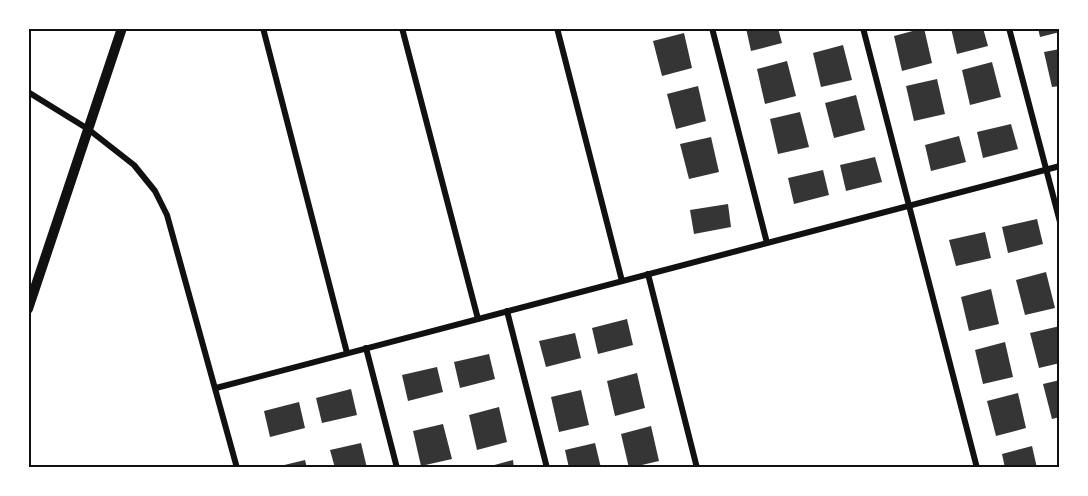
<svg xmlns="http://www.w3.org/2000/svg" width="1088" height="496" viewBox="0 0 1088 496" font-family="'Titillium Web',sans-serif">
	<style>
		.building { fill: #353535 }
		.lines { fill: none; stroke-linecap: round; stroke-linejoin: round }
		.minor { stroke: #111; stroke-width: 6 }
		.tertiary { stroke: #111; stroke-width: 10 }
		.neatline { fill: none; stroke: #111; stroke-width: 2 }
	</style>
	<rect width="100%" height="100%" fill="#fff"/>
	<g class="building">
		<polygon points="746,28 778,28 782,43 751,51"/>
		<polygon points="924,28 932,63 902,71 894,36"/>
		<polygon points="951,28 983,28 988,46 957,54"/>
		<polygon points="1038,28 1060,28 1060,32 1040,37"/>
		<polygon points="684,33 692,68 662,76 653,41"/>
		<polygon points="843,45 852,80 821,87 813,53"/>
		<polygon points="1060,49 1060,86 1052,87 1044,52"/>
		<polygon points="787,61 796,96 765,104 757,69"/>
		<polygon points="992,62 1001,97 970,105 962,70"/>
		<polygon points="937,79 945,114 914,121 906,86"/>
		<polygon points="698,86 706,121 676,129 667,94"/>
		<polygon points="856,95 865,130 834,138 825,103"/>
		<polygon points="800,112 809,147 778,154 770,119"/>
		<polygon points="1011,124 1018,149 983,158 977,132"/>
		<polygon points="959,136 966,162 931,171 925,145"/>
		<polygon points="711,137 719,172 689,179 680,144"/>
		<polygon points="875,157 882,182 846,191 840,165"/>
		<polygon points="823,170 829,195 794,204 788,178"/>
		<polygon points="728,204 731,227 694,234 690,210"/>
		<polygon points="1037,219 1043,244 1008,253 1002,227"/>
		<polygon points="985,232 991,258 956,266 949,240"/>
		<polygon points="1046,272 1055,308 1025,315 1016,280"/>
		<polygon points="991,289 999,324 969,331 961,297"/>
		<polygon points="627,319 633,345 598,354 592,328"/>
		<polygon points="1060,326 1060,363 1039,368 1030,333"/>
		<polygon points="575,333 581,358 546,367 539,341"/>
		<polygon points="1005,342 1013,377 983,384 975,350"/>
		<polygon points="489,354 495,379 460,388 454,362"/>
		<polygon points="437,367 443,392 408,401 402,375"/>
		<polygon points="637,373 645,408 615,416 607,381"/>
		<polygon points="1060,380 1060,417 1052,419 1043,384"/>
		<polygon points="351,389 357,415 322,423 316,398"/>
		<polygon points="581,390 589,425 559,432 551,397"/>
		<polygon points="1018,393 1026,428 996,436 987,401"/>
		<polygon points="299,402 305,428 270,437 264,411"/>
		<polygon points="499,407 507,442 477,450 469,415"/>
		<polygon points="443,424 452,459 421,466 413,431"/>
		<polygon points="651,426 659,461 629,468 621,434"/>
		<polygon points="361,443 367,468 335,468 330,450"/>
		<polygon points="595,443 601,468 569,468 565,450"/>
		<polygon points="1032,446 1037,468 1005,468 1002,454"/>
		<polygon points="305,460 307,468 276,468 276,467"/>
		<polygon points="513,460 514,468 487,468 487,467"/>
	</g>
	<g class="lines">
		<g class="minor">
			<polyline points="263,28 347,353"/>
			<polyline points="402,28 478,319"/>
			<polyline points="557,28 622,281"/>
			<polyline points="712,28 767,243"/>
			<polyline points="863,28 977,468"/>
			<polyline points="1009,28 1060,222"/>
			<polyline points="28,92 88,129 134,165 155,191 167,215 237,468"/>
			<polyline points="648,274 697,468"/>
			<polyline points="507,311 547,468"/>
			<polyline points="366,348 397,468"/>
			<polyline points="216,388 1060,166"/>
		</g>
		<polyline class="tertiary" points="28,309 122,28"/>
	</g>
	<rect width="1088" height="496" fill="none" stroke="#ffffff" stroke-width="60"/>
	<rect x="30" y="30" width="1028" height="436" class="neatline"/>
</svg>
